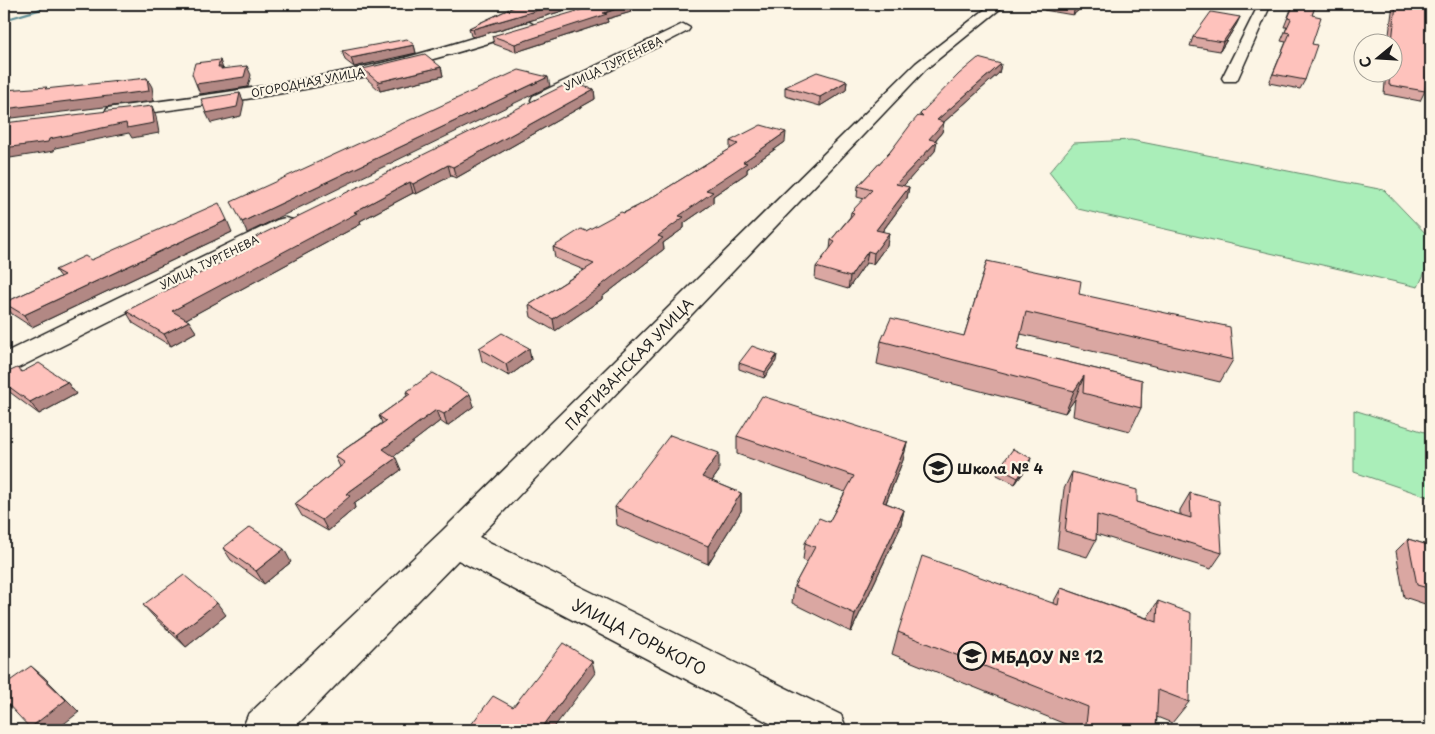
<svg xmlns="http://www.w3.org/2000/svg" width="1435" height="734" viewBox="0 0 1435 734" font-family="'Playpen Sans',sans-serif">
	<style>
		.green { fill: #aaeeb9; stroke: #63856a }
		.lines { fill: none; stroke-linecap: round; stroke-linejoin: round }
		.stream { fill: #5f8e96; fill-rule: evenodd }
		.minor-casing { stroke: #1c1c1c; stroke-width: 3 }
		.minor { fill: #fcf5e5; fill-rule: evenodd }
		.wall { fill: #daa7a2; stroke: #1c1c1c }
		.shaded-wall { fill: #b28884; stroke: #1c1c1c }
		.building { fill: #fec2bc; stroke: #1c1c1c }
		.labels { text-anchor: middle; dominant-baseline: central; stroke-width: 4.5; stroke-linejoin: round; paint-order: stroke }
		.far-street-label { font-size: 11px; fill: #1c1c1c; stroke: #fcf5e5 }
		.street-label { font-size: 14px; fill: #1c1c1c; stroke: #fcf5e5 }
		.poi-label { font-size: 14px; font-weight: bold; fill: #1c1c1c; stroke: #fcf5e5; text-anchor: start }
		.near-street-label { font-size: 16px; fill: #1c1c1c; stroke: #fcf5e5 }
		.near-poi-label { font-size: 16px; font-weight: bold; fill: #1c1c1c; stroke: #fcf5e5; text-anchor: start }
	</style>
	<rect width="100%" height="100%" fill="#fcf5e5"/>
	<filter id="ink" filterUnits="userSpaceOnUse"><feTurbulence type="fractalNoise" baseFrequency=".02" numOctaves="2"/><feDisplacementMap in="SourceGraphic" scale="10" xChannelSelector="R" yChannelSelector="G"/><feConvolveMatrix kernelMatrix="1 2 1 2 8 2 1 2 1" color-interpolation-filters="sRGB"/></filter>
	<g filter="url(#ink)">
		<g class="green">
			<polygon points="1131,140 1384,190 1431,239 1431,259 1418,287 1078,209 1049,172 1074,143"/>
			<polygon points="1354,410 1431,434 1431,498 1354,472"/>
		</g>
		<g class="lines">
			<polygon class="stream" points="47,4 51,4 39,11 4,21 4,19 37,9"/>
			<defs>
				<g id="minor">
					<polygon points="992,4 1006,4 926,69 479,537 841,715 847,730 783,730 458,560 292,730 242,730 248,715 442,531 916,63"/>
					<polygon points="1259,4 1271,4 1238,78 1236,81 1224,81 1222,78"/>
					<path d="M529,22L536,26L534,29C476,47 418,65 358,78C278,96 196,107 114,117L108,116L105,112L108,108L114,107C206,96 297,83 387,62C435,51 481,34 529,22Z"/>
					<polygon points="683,24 690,28 688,31 545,104 533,104 531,100 533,96"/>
					<polygon points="285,218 293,220 296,225 293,230 14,370 4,373 4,353 277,220"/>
				</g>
			</defs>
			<use href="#minor" class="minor-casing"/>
			<use href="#minor" class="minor"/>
		</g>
		<g class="wall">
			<polygon points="520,4 586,4 475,37 471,36 469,28"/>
			<polygon points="1046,4 1086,4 1073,15 1044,10"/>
			<polygon points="1293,4 1316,4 1312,15 1312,44 1305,80 1300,89 1269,83 1286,42 1281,41 1287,27 1284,27"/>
			<polygon points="1393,4 1428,4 1425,91 1420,101 1384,94 1386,72 1392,72 1392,42 1388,42"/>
			<polygon points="631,6 631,12 607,19 608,22 516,52 494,44 492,36"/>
			<polygon points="1240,17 1236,25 1220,51 1190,46 1193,37"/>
			<polygon points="414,45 416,53 354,67 345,60 342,51"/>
			<polygon points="1001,64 999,73 944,122 942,132 935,141 935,151 903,186 909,187 907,198 882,232 889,233 887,245 873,264 866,263 848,289 815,279 816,267 830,249 831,240 850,217 851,212 864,199 857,197 858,186 890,152 920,116 920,114"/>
			<polygon points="441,67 443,76 380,91 366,78 363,69"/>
			<polygon points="847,81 846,90 820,106 785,96 785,87"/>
			<polygon points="594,89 595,99 456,178 451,176 416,194 413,193 360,221 361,224 186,319 196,332 171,346 133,323 126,311"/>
			<polygon points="730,141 785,142 747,169 747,173 713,196 713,203 684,223 684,228 663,243 664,249 602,297 602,299 555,331 531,317 529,305 584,270 555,258 553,247 638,206 730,149"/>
			<polygon points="232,232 32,327 12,314 4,303 60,277 55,270"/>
			<polygon points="987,261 1079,294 1233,360 1220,382 1021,334 1017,350 1142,380 1141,408 1130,431 1073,416 1075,399 1065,413 877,364 881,341 964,336"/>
			<polygon points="479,348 529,348 531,360 509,376 482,361"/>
			<polygon points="776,361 764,378 739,369 739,363"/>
			<polygon points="22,372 67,382 76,394 39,414 7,390 4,386 4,374"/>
			<polygon points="406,392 474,406 447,426 440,421 394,456 401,470 354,504 355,508 328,531 302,516 295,504 340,467 335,456 382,423 379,416 407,396"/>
			<polygon points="737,436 907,442 903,460 886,503 904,510 900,528 851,632 792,603 794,586 807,562 803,560 805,543 829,522 845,492 737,454"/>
			<polygon points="1029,465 1015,484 997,475 999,468"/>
			<polygon points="719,471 712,481 741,493 741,511 708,564 617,525 615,507"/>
			<polygon points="1072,472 1137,502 1180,515 1180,510 1190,493 1222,553 1211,569 1096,534 1096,540 1087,557 1057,548 1064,489"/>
			<polygon points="1408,539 1431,546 1431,606 1404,597 1396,551"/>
			<polygon points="223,548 291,562 264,584 231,560"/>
			<polygon points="1061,588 1147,618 1158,601 1189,702 1172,723 1157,717 1156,730 1074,730 1075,728 892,654 898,632 1053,603"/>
			<polygon points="143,605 226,615 186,647 154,617"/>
		</g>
		<g class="shaded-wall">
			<polygon points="559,4 586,4 475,37 473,29"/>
			<polygon points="631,4 647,4 631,6 631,12 607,19 608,22 516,52 515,44"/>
			<polygon points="1079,4 1086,4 1073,15 1075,7"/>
			<polygon points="1240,17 1236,25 1220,51 1223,42"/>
			<polygon points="414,45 416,53 354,67 351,58"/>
			<polygon points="220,60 223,69 218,67"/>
			<polygon points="1001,64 999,73 944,122 942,132 927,150 929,139 937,120"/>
			<polygon points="247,66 251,75 248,87 200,94 196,84"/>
			<polygon points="441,67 443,76 380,91 378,82"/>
			<polygon points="548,77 550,86 247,233 242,222"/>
			<polygon points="147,78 152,87 154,101 4,119 4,109"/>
			<polygon points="847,81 846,90 820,106 820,97"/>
			<polygon points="594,89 595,99 456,178 453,167"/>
			<polygon points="240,93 244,102 241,116 211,123 206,113"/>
			<polygon points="152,106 156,116 159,133 132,138 129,133 55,148 54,151 4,159 4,148 49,139"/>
			<polygon points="786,132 785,142 747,169 747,173 713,196 713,203 684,223 684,228 663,243 664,249 602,297 602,299 555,331 553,319 599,287 658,236 706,190 743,162"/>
			<polygon points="937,141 935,151 895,195 896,184"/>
			<polygon points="448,165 451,176 416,194 413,184"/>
			<polygon points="410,182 413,193 360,221 361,224 179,323 172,311 354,212"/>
			<polygon points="909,187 907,198 875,241 876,230"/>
			<polygon points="227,220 232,232 32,327 24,315"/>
			<polygon points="889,233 887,245 873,264 874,253"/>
			<polygon points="868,251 866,263 848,289 850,277"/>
			<polygon points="189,321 196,332 171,346 164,334"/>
			<polygon points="529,348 531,360 509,376 506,364"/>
			<polygon points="777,355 776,361 764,378 765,372"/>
			<polygon points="1084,376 1075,399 1065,413 1074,391"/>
			<polygon points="67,382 76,394 39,414 30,402"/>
			<polygon points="470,394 474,406 447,426 444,414"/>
			<polygon points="436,410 440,421 388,461 383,449"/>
			<polygon points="907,442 903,460 879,520 883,502"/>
			<polygon points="719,453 719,471 702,495 702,477"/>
			<polygon points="396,458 401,470 354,504 355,508 328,531 322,520 346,494"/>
			<polygon points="1031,458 1029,465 1015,484 1018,478"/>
			<polygon points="741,493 741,511 708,564 708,546"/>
			<polygon points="904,510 900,528 851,632 855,614"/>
			<polygon points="284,549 291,562 264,584 256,571"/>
			<polygon points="217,603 226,615 186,647 176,635"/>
			<polygon points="592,661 595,673 552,730 546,730 544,725"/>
			<polygon points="31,666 44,677 79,712 56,730 33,730 30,728"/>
		</g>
		<g class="building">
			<polygon points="520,4 559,4 473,29 469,28"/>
			<polygon points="601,4 631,4 603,13 607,14 515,44 492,36"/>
			<polygon points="1058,4 1079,4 1075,7"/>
			<polygon points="1294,4 1316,4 1312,15 1321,17 1312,44 1317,45 1305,80 1273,74 1290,33 1285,32 1291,19 1288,18"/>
			<polygon points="1396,4 1428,4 1427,24 1430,25 1425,91 1389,85 1390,72 1392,72 1392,42"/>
			<polygon points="1211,12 1240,17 1223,42 1193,37"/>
			<polygon points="407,39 414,45 351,58 342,51"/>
			<polygon points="425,54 441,67 378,82 363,69"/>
			<polygon points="978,58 1001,64 937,120 944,122 929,139 937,141 896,184 909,187 876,230 889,233 874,253 868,251 850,277 816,267 835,242 831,240 854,213 851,212 872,190 858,186 890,152 911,124 918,116 923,117 920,114 959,74"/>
			<polygon points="220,60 218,67 221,67 221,69 247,66 244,77 196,84 192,74 195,63"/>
			<polygon points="519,70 548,77 242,222 231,202"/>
			<polygon points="817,72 847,81 820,97 785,87"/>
			<polygon points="147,78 149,91 4,109 4,90 47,87 45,89"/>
			<polygon points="569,83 594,89 453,167 448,165 413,184 410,182 354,212 357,213 172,311 189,321 164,334 126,311 254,246 250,240"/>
			<polygon points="240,93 237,107 206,113 201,99"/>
			<polygon points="152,106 154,123 127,128 126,123 49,139 48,142 4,148 4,123"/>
			<polygon points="761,125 786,132 743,162 747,163 706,190 713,192 679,216 684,217 658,236 663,238 599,287 601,287 553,319 529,305 594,264 553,247 581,229 586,231 621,212 624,213 638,206 738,144 730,141"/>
			<polygon points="219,203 227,220 24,315 4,303 64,275 55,270 85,256 91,260"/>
			<polygon points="987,261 1081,281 1079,294 1230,327 1233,360 1026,312 1017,350 1142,380 1141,408 1083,393 1084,376 1074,391 881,341 891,318 964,336"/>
			<polygon points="502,333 529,348 506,364 479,348"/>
			<polygon points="752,346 777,355 765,372 739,363"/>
			<polygon points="39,363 67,382 30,402 4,383 4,374 17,368 22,372"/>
			<polygon points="433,373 470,394 444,414 436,410 383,449 396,458 346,494 350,496 322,520 295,504 345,463 335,456 386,421 379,416 410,394 406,392"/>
			<polygon points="762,396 907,442 883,502 904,510 855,614 794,586 815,547 805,543 819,518 829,522 854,476 737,436"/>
			<polygon points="670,435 719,453 702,477 741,493 708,546 615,507"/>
			<polygon points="1013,449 1031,458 1018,478 999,468"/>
			<polygon points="1072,472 1137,490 1137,502 1191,518 1190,493 1219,501 1222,553 1097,515 1096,540 1065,531"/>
			<polygon points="250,527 284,549 256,571 223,548"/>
			<polygon points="1408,539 1431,546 1431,589 1417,585"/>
			<polygon points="922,556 1058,605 1061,588 1157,622 1158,601 1191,613 1189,702 1158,690 1156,730 1102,730 1086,724 1088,707 898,632"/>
			<polygon points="184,575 217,603 176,635 143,605"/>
			<polygon points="563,643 592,661 544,725 552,729 551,730 467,730 493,696 513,707"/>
			<polygon points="31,666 66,700 30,728 4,700 4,685"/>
		</g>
	</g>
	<defs>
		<symbol id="school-ring" viewBox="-11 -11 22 22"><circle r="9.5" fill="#fcf5e5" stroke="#1c1c1c" stroke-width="1.5"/><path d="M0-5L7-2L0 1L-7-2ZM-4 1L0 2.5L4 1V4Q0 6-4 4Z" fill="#1c1c1c"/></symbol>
	</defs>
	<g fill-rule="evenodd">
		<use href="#school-ring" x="922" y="452" width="32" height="32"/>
		<use href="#school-ring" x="956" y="640" width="32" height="32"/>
	</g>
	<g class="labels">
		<g class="far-street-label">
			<text transform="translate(613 63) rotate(-26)">УЛИЦА ТУРГЕНЕВА</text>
			<text transform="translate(308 82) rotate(-11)">ОГОРОДНАЯ УЛИЦА</text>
			<text transform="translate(209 262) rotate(-26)">УЛИЦА ТУРГЕНЕВА</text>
		</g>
		<g class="street-label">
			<text transform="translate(629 364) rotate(-46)">ПАРТИЗАНСКАЯ УЛИЦА</text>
		</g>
		<g class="poi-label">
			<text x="957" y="468">Школа № 4</text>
		</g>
		<g class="near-street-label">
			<text transform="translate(640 636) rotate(27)">УЛИЦА ГОРЬКОГО</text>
		</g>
		<g class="near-poi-label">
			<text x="991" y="656">МБДОУ № 12</text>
		</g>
	</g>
	<rect width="1435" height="734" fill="none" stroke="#fcf5e5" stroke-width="20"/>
	<rect x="10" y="10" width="1415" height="714" fill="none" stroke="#1c1c1c" stroke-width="2" filter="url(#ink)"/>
	<g transform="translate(1378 58) rotate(252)"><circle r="24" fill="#fcf5e5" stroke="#a29e95"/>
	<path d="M0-4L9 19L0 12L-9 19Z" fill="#1c1c1c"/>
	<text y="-8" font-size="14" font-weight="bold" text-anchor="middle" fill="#1c1c1c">С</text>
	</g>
</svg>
